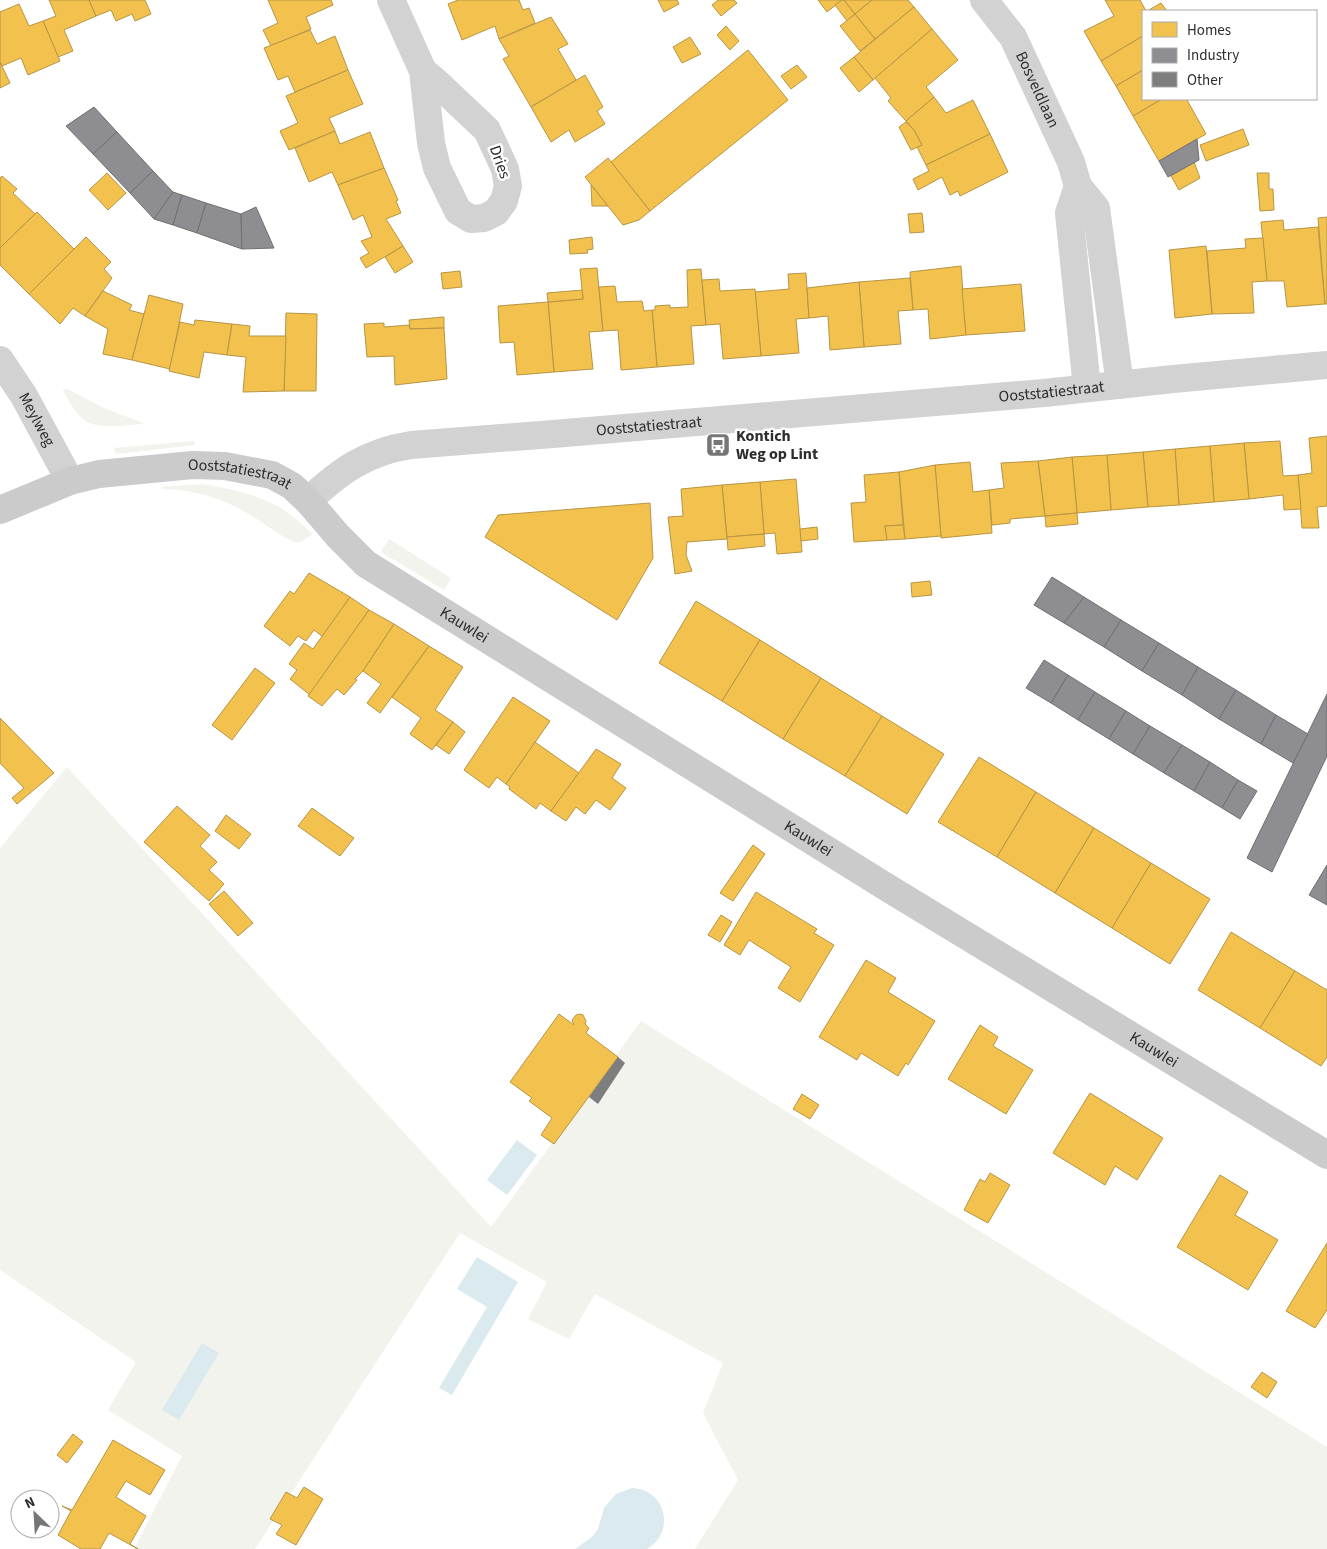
<svg xmlns="http://www.w3.org/2000/svg" width="1327" height="1549" viewBox="0 0 1327 1549" font-family="'Source Sans 3',sans-serif">
	<style>
		.green { fill: #f1f3ec }
		.water { fill: #daeaee }
		.homes { fill: #f2c14e; stroke: #b79544 }
		.industry { fill: #8d8d92; stroke: #707074 }
		.building { fill: #7e7e7e }
		.lines { fill: none; stroke-linecap: round; stroke-linejoin: round }
		.street { stroke: #d2d2d2; stroke-width: 28 }
		.secondary { stroke: #cbcbcb; stroke-width: 28 }
		.labels { text-anchor: middle; dominant-baseline: central; stroke-width: 5; stroke-linejoin: round; paint-order: stroke }
		.street-label { font-size: 16px; fill: #2d2d2d; stroke: #fff }
		.poi-label { font-size: 16px; font-weight: bold; fill: #2d2d2d; stroke: #fff; text-anchor: start }
	</style>
	<rect width="100%" height="100%" fill="#fff"/>
	<g class="green">
		<path d="M67,389L106,409L144,423L142,424C128,425 103,429 90,423C78,418 71,404 64,393L63,390Z"/>
		<polygon points="194,441 195,445 116,454 114,448"/>
		<path d="M202,484C226,488 253,493 275,505C289,512 301,524 313,534L301,542H294C281,536 269,527 257,519C225,499 200,490 162,489L161,487Z"/>
		<polygon points="389,539 451,578 444,590 381,552"/>
		<polygon points="67,767 491,1227 641,1021 1327,1447 1327,1549 695,1549 738,1480 703,1413 723,1363 595,1294 569,1339 528,1319 547,1282 460,1233 255,1549 134,1549 182,1456 108,1410 136,1362 0,1270 0,848"/>
	</g>
	<g class="water">
		<polygon points="517,1140 537,1155 507,1195 487,1180"/>
		<polygon points="477,1257 518,1282 452,1395 439,1388 487,1307 457,1289"/>
		<polygon points="202,1343 219,1353 179,1420 162,1410"/>
		<path d="M632,1488C666,1489 676,1532 647,1549H575L592,1537L598,1529L604,1508L616,1494Z"/>
	</g>
	<g class="homes">
		<polygon points="49,0 89,0 96,16 64,30 73,51 58,57 43,21 56,16"/>
		<polygon points="89,0 145,0 151,14 135,21 132,14 116,21 111,10 96,16"/>
		<polygon points="268,0 331,0 333,5 306,17 311,29 271,46 263,30 278,23"/>
		<polygon points="458,0 519,0 523,10 529,8 535,23 499,39 495,26 462,40 448,4"/>
		<polygon points="658,0 677,0 679,4 664,12"/>
		<polygon points="718,0 734,0 737,3 721,16 712,5"/>
		<polygon points="818,0 842,0 827,12"/>
		<polygon points="842,0 844,0 855,14 847,21 835,5"/>
		<polygon points="844,0 872,0 855,14"/>
		<polygon points="872,0 908,0 914,7 875,39 855,14"/>
		<polygon points="1105,0 1140,0 1146,11 1143,11 1143,36 1101,61 1084,31 1114,16"/>
		<polygon points="1161,3 1167,11 1147,11"/>
		<polygon points="19,4 29,26 43,21 60,61 28,75 21,58 2,66 0,62 0,12"/>
		<polygon points="914,7 932,29 873,80 854,57"/>
		<polygon points="855,14 875,39 860,51 840,26"/>
		<polygon points="551,17 568,44 558,49 576,80 531,107 503,59 509,56 499,39"/>
		<polygon points="726,26 739,41 730,50 717,35"/>
		<polygon points="932,29 958,60 926,87 934,97 906,121 888,101 891,98 875,78"/>
		<polygon points="310,30 317,44 335,36 348,70 295,92 288,76 278,80 264,48"/>
		<polygon points="1143,36 1143,70 1116,86 1101,61"/>
		<polygon points="690,37 701,54 682,63 673,47"/>
		<polygon points="748,50 788,100 650,211 611,162"/>
		<polygon points="854,57 873,80 859,92 840,68"/>
		<polygon points="0,62 10,83 0,88"/>
		<polygon points="797,65 807,77 791,89 781,76"/>
		<polygon points="348,70 363,104 329,118 335,131 289,150 280,131 298,123 286,96"/>
		<polygon points="1143,70 1143,99 1162,99 1133,116 1116,86"/>
		<polygon points="585,75 603,107 597,111 605,124 575,142 569,130 551,142 531,107"/>
		<polygon points="934,97 946,113 973,100 990,134 926,165 917,147 922,145 914,130 906,121"/>
		<polygon points="1162,99 1189,99 1187,100 1206,134 1159,161 1133,116"/>
		<polygon points="906,122 914,130 922,145 911,150 899,127"/>
		<polygon points="1243,129 1249,145 1206,161 1200,145"/>
		<polygon points="335,131 340,144 370,132 384,168 338,185 332,172 309,182 295,148"/>
		<polygon points="990,134 1008,172 960,196 958,191 950,195 942,177 918,190 913,179 929,171 926,165"/>
		<polygon points="608,158 650,211 639,220 623,225 585,177"/>
		<polygon points="1194,162 1200,178 1179,190 1171,176"/>
		<polygon points="384,168 398,200 396,201 401,213 386,219 403,246 366,268 360,258 369,253 361,241 372,237 363,215 353,220 338,185"/>
		<polygon points="107,173 126,193 108,210 89,190"/>
		<polygon points="1257,173 1269,173 1269,189 1273,189 1274,210 1260,211"/>
		<polygon points="2,176 17,189 13,193 35,214 0,248 0,178"/>
		<polygon points="591,185 608,206 592,206"/>
		<polygon points="37,212 74,249 29,294 0,265 0,248"/>
		<polygon points="922,213 924,232 910,233 908,214"/>
		<polygon points="1327,217 1327,304 1325,304 1318,218"/>
		<polygon points="1283,220 1284,230 1318,227 1325,304 1287,307 1284,281 1267,281 1261,222"/>
		<polygon points="86,237 111,262 104,269 112,278 85,316 73,308 60,324 29,294"/>
		<polygon points="592,237 593,249 587,250 588,253 570,254 569,240"/>
		<polygon points="1263,238 1267,281 1252,282 1254,313 1212,314 1207,251 1246,248 1245,239"/>
		<polygon points="403,246 413,262 395,273 385,257"/>
		<polygon points="1206,246 1212,314 1175,318 1169,250"/>
		<polygon points="961,266 966,335 930,339 928,309 913,310 910,272"/>
		<polygon points="597,268 603,331 589,332 593,369 554,372 548,302 583,299 580,269"/>
		<polygon points="701,269 706,325 691,326 694,364 657,367 652,310 655,310 655,306 670,305 670,308 688,307 687,270"/>
		<polygon points="460,271 462,287 443,289 441,273"/>
		<polygon points="806,273 809,318 796,319 799,353 761,356 755,292 789,289 788,274"/>
		<polygon points="910,278 913,310 898,311 901,344 864,347 859,282"/>
		<polygon points="719,279 720,291 755,289 761,356 723,359 720,324 706,325 702,280"/>
		<polygon points="859,282 864,347 830,350 828,316 809,318 807,288"/>
		<polygon points="1021,284 1025,331 966,335 962,289"/>
		<polygon points="615,286 617,302 642,301 644,311 652,310 657,367 621,370 618,330 603,331 599,287"/>
		<polygon points="582,290 583,299 548,302 547,293"/>
		<polygon points="103,291 132,305 129,310 144,314 132,360 103,354 108,329 85,316"/>
		<polygon points="149,295 183,304 170,369 132,360"/>
		<polygon points="548,302 554,372 517,375 514,342 500,343 498,306"/>
		<polygon points="286,313 317,314 316,391 284,391"/>
		<polygon points="444,317 444,328 410,329 409,320"/>
		<polygon points="195,320 232,324 227,355 204,352 199,378 169,371 180,322 194,325"/>
		<polygon points="384,323 384,327 409,325 410,329 444,328 447,379 395,385 394,356 367,357 364,324"/>
		<polygon points="232,324 250,326 249,336 286,336 284,391 243,392 246,357 227,355"/>
		<polygon points="1327,436 1327,506 1317,507 1319,528 1302,528 1298,475 1312,473 1309,438"/>
		<polygon points="1280,441 1283,476 1298,475 1301,509 1284,510 1283,495 1249,499 1244,443"/>
		<polygon points="1244,443 1249,499 1214,502 1210,446"/>
		<polygon points="1210,446 1214,502 1179,505 1175,449"/>
		<polygon points="1175,449 1179,505 1148,507 1143,452"/>
		<polygon points="1143,452 1148,507 1111,510 1107,455"/>
		<polygon points="1107,455 1111,510 1077,513 1072,457"/>
		<polygon points="1072,457 1077,513 1045,516 1038,461"/>
		<polygon points="1038,461 1045,516 1010,519 1010,523 992,525 989,490 1004,488 1001,463"/>
		<polygon points="970,462 973,492 989,490 992,533 941,538 935,465"/>
		<polygon points="935,465 941,536 905,539 899,472"/>
		<polygon points="899,472 903,525 885,526 887,540 854,542 851,503 866,502 864,475"/>
		<polygon points="796,479 802,552 777,554 775,533 764,534 760,482"/>
		<polygon points="760,482 764,534 727,537 722,485"/>
		<polygon points="722,485 727,539 687,542 686,555 692,571 675,574 668,517 683,516 681,489"/>
		<polygon points="650,503 653,558 617,620 485,537 498,515"/>
		<polygon points="1077,513 1078,524 1046,527 1045,516"/>
		<polygon points="903,525 905,539 887,540 885,526"/>
		<polygon points="817,527 818,539 801,541 800,529"/>
		<polygon points="764,534 765,546 728,550 727,537"/>
		<polygon points="309,573 350,597 323,637 314,630 306,641 298,636 290,646 264,626 290,591 294,594"/>
		<polygon points="930,581 932,595 912,597 911,583"/>
		<polygon points="350,597 369,610 310,695 290,679 297,670 289,664 304,643 313,649"/>
		<polygon points="696,601 760,640 722,701 659,663"/>
		<polygon points="369,610 394,624 363,671 355,679 357,680 344,695 337,689 322,706 308,696"/>
		<polygon points="394,624 429,646 380,713 367,703 381,684 363,671"/>
		<polygon points="760,640 821,678 783,739 722,701"/>
		<polygon points="429,646 463,667 435,710 453,722 432,750 410,734 421,718 392,697"/>
		<polygon points="255,668 275,683 232,740 212,725"/>
		<polygon points="821,678 882,716 845,776 783,739"/>
		<polygon points="513,697 550,721 506,784 497,777 489,788 464,770"/>
		<polygon points="882,716 944,754 907,814 845,776"/>
		<polygon points="0,718 54,773 17,804 12,798 24,788 0,763"/>
		<polygon points="453,722 465,732 449,754 436,745"/>
		<polygon points="535,742 579,773 551,811 540,803 536,809 509,789 510,787 506,784"/>
		<polygon points="596,749 621,764 612,778 626,788 610,810 596,800 585,814 576,807 566,821 551,811"/>
		<polygon points="979,757 1036,792 997,857 938,822"/>
		<polygon points="1036,792 1094,828 1055,893 997,857"/>
		<polygon points="177,806 210,835 200,846 217,862 209,870 224,884 209,901 144,842"/>
		<polygon points="312,808 354,838 340,856 298,826"/>
		<polygon points="226,815 251,834 239,849 215,831"/>
		<polygon points="1094,828 1151,863 1112,928 1055,893"/>
		<polygon points="753,845 765,854 733,901 720,893"/>
		<polygon points="1151,863 1210,899 1170,964 1112,928"/>
		<polygon points="224,891 253,923 238,936 209,904"/>
		<polygon points="756,892 817,929 814,933 834,945 800,1002 778,988 791,967 749,940 740,955 724,945"/>
		<polygon points="721,915 732,922 720,942 708,935"/>
		<polygon points="1231,932 1295,971 1260,1028 1198,990"/>
		<polygon points="866,960 896,978 888,992 935,1021 908,1065 906,1063 898,1076 861,1053 857,1060 819,1037"/>
		<polygon points="1295,971 1327,990 1327,1057 1321,1066 1260,1028"/>
		<polygon points="559,1014 574,1025 572,1020 576,1015 580,1014 583,1015 586,1021 585,1024 589,1028 586,1033 618,1057 554,1144 541,1135 552,1118 529,1101 532,1098 510,1082"/>
		<polygon points="980,1025 998,1037 993,1046 1033,1070 1006,1114 948,1079"/>
		<polygon points="1090,1093 1163,1138 1137,1180 1115,1166 1105,1185 1053,1153"/>
		<polygon points="802,1094 819,1105 810,1119 793,1109"/>
		<polygon points="990,1173 1010,1185 988,1223 964,1210 980,1179 985,1182"/>
		<polygon points="1220,1175 1248,1192 1235,1215 1278,1240 1248,1290 1177,1247"/>
		<polygon points="1327,1243 1327,1310 1315,1328 1286,1311"/>
		<polygon points="1262,1372 1277,1382 1267,1398 1251,1387"/>
		<polygon points="73,1434 83,1442 67,1463 57,1455"/>
		<polygon points="113,1440 165,1470 150,1495 126,1481 116,1497 146,1516 130,1544 138,1549 109,1533 100,1549 81,1549 58,1535 71,1511 62,1506 72,1510"/>
		<polygon points="304,1487 323,1499 296,1545 276,1534 282,1525 270,1519 286,1492 297,1498"/>
	</g>
	<g class="industry">
		<polygon points="94,107 117,132 93,154 66,126"/>
		<polygon points="117,132 153,171 130,193 93,154"/>
		<polygon points="1197,139 1199,160 1168,177 1159,161"/>
		<polygon points="153,171 173,192 154,219 130,193"/>
		<polygon points="173,192 182,195 173,225 154,219"/>
		<polygon points="182,195 206,203 197,233 173,225"/>
		<polygon points="206,203 241,214 242,249 197,233"/>
		<polygon points="256,207 274,248 242,249 241,214"/>
		<polygon points="1052,577 1084,597 1064,623 1034,605"/>
		<polygon points="1084,597 1121,620 1104,647 1064,623"/>
		<polygon points="1121,620 1159,643 1142,671 1104,647"/>
		<polygon points="1159,643 1198,667 1182,695 1142,671"/>
		<polygon points="1044,660 1068,675 1051,703 1026,688"/>
		<polygon points="1198,667 1236,690 1219,719 1182,695"/>
		<polygon points="1068,675 1095,692 1078,720 1051,703"/>
		<polygon points="1236,690 1276,715 1261,744 1219,719"/>
		<polygon points="1095,692 1126,711 1109,739 1078,720"/>
		<polygon points="1327,694 1327,756 1272,872 1247,858"/>
		<polygon points="1126,711 1150,726 1133,754 1109,739"/>
		<polygon points="1276,715 1308,734 1293,763 1261,744"/>
		<polygon points="1150,726 1182,745 1164,773 1133,754"/>
		<polygon points="1182,745 1210,762 1194,791 1164,773"/>
		<polygon points="1210,762 1238,780 1222,808 1194,791"/>
		<polygon points="1238,780 1257,791 1240,819 1222,808"/>
		<polygon points="1327,865 1327,905 1309,895"/>
	</g>
	<polygon class="building" points="618,1057 625,1063 598,1104 589,1097"/>
	<g class="lines">
		<g class="street">
			<polyline points="391,0 423,71 431,143 437,168 458,211 471,219 484,218 496,212 504,201 508,186 505,169 487,130 435,81 423,71"/>
			<path id="s1" d="M984,0L1013,37L1071,162L1078,186L1096,208L1120,385"/>
			<polyline points="1078,186 1069,213 1087,388"/>
			<path id="s2" d="M0,360L24,396L70,481"/>
			<path id="s3" d="M308,501C340,471 366,452 411,445L553,434L1044,393L1173,379L1327,365"/>
		</g>
		<path class="secondary" id="s4" d="M0,510L70,481L99,474L193,465L225,466L272,475L292,486L308,501L338,536L366,564L888,888L1327,1155"/>
	</g>
	<defs>
		<symbol id="bus-square" viewBox="-11 -11 22 22"><rect x="-9" y="-9" width="18" height="18" rx="4" fill="#767676" stroke="#fff"/><path d="M-5-6H5V4H4V6H2V4H-2V6H-4V4H-5ZM-3.5-4V0h7V-4ZM-3.5 1.2v1.5H-2V1.2ZM2 1.2v1.5H3.5V1.2Z" fill="#fff"/></symbol>
	</defs>
	<g fill-rule="evenodd">
		<use href="#bus-square" x="704" y="431" width="28" height="28"/>
	</g>
	<g class="labels">
		<g class="street-label">
			<text stroke="none"><textPath href="#s1" startOffset="105">Bosveldlaan</textPath></text>
			<text transform="translate(500 162) rotate(70)">Dries</text>
			<text stroke="none"><textPath href="#s3" startOffset="762">Ooststatiestraat</textPath></text>
			<text stroke="none"><textPath href="#s2" startOffset="70">Meylweg</textPath></text>
			<text stroke="none"><textPath href="#s3" startOffset="358">Ooststatiestraat</textPath></text>
			<text stroke="none"><textPath href="#s4" startOffset="248">Ooststatiestraat</textPath></text>
			<text stroke="none"><textPath href="#s4" startOffset="526">Kauwlei</textPath></text>
			<text stroke="none"><textPath href="#s4" startOffset="931">Kauwlei</textPath></text>
			<text stroke="none"><textPath href="#s4" startOffset="1336">Kauwlei</textPath></text>
		</g>
		<g class="poi-label">
			<text x="736" y="436">Kontich<tspan x="736" dy="18">Weg op Lint</tspan></text>
		</g>
	</g>
	<rect x="1142" y="10" width="175" height="90" fill="#ffffff" stroke="#ababab"/>
	<rect x="1152" y="22" width="25" height="15" fill="#f2c14e" stroke="#ababab"/>
	<text x="1187" y="35" font-size="15" fill="#2d2d2d">Homes</text>
	<rect x="1152" y="48" width="25" height="15" fill="#8d8d92" stroke="#ababab"/>
	<text x="1187" y="60" font-size="15" fill="#2d2d2d">Industry</text>
	<rect x="1152" y="72" width="25" height="15" fill="#7e7e7e" stroke="#ababab"/>
	<text x="1187" y="85" font-size="15" fill="#2d2d2d">Other</text>
	<g transform="translate(35 1514) rotate(335)"><circle r="24" fill="#ffffff" stroke="#ababab"/>
	<path d="M0-4L9 19L0 12L-9 19Z" fill="#767676"/>
	<text y="-8" font-size="14" font-weight="bold" text-anchor="middle" fill="#2d2d2d">N</text>
	</g>
</svg>
